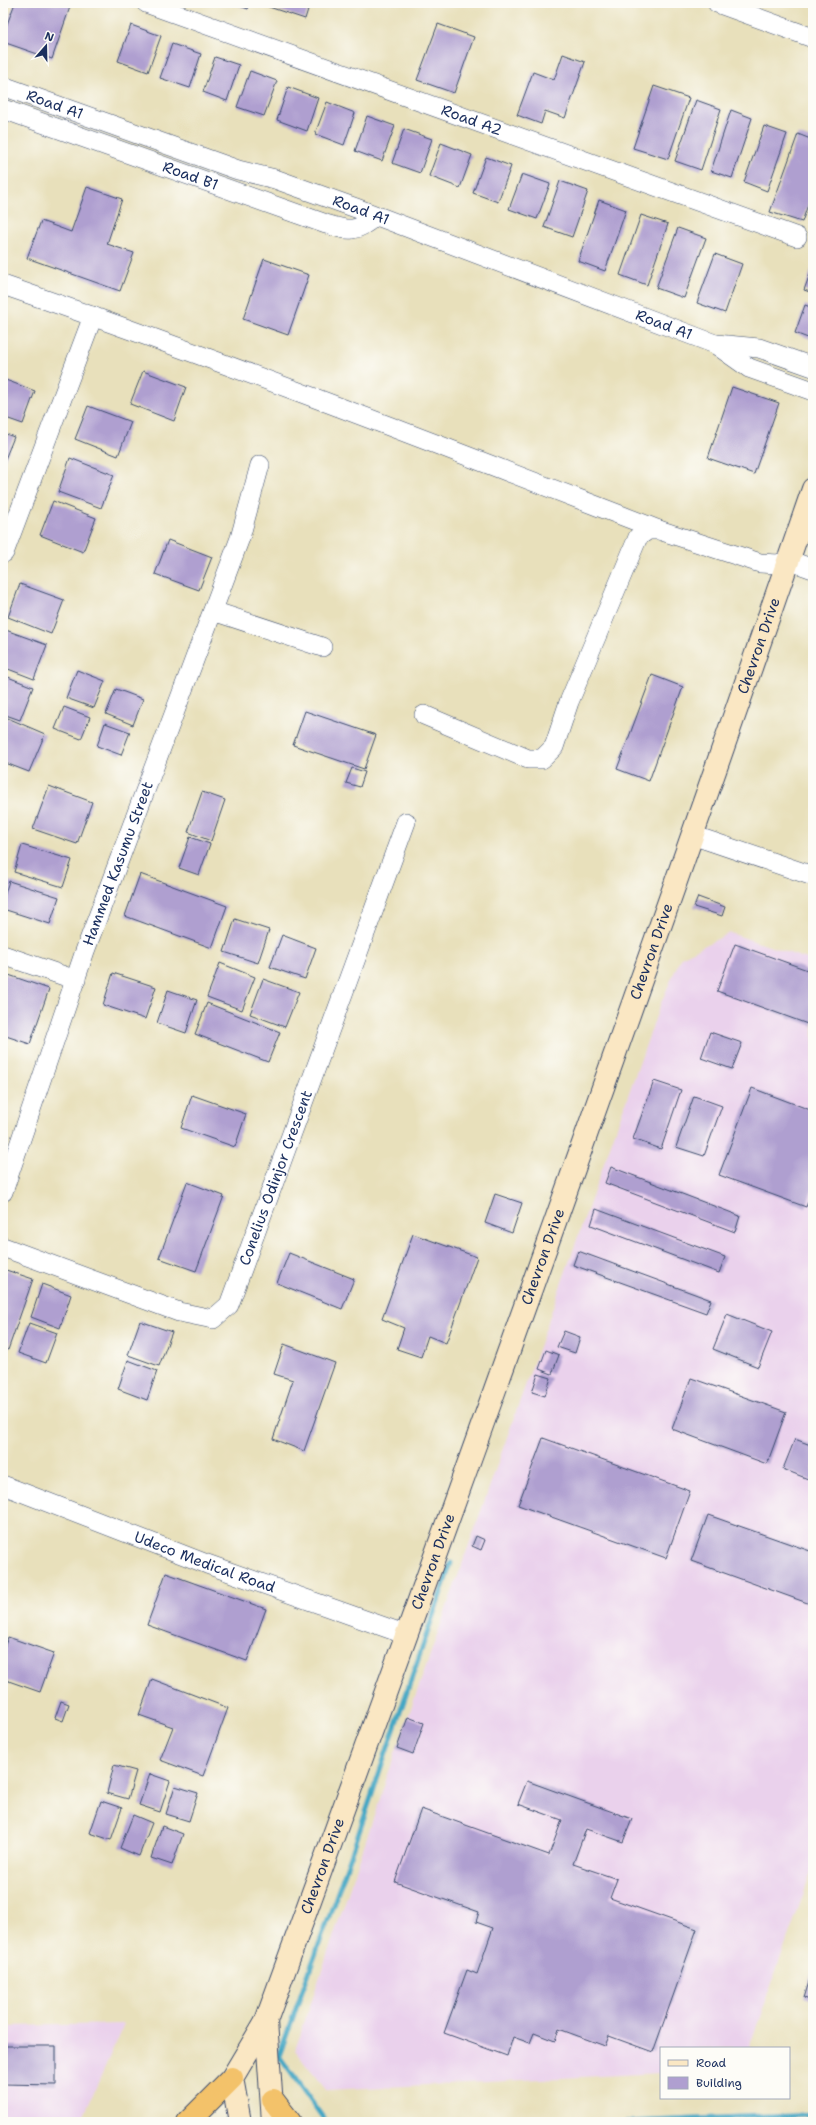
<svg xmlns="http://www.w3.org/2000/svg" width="816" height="2125" viewBox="0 0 816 2125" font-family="'Shantell Sans',sans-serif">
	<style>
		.built { fill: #ead1ec }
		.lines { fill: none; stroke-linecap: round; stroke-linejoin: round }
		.stream { stroke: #44a7c4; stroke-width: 5 }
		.building { fill: #af9fd0 }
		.street-casing { stroke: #3a4a6c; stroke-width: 20 }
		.secondary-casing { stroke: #3a4a6c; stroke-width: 24 }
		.highway-casing { stroke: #3a4a6c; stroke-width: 24 }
		.street { stroke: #fff; stroke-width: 19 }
		.secondary { stroke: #fae7c3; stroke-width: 22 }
		.highway { stroke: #f3c26a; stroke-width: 22 }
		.labels { text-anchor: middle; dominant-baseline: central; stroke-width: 3; stroke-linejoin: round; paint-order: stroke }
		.street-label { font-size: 15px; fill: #1b2f5e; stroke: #fdfcf7 }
	</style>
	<rect width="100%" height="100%" fill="#fdfcf7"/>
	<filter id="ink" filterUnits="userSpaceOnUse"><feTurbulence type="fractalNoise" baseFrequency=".025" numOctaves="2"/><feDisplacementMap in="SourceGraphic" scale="8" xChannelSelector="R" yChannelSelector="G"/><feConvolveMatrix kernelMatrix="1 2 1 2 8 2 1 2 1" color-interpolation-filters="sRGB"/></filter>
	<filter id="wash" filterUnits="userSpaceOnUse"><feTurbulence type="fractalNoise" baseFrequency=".012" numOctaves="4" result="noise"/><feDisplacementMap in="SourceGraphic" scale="16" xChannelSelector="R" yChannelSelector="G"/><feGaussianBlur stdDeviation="0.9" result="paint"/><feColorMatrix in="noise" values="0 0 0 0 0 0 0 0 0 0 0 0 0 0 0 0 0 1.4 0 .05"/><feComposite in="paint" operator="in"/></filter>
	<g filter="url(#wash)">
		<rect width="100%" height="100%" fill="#e8e0bb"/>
		<g class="built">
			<polygon points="730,933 813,961 813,1867 749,2048 661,2048 661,2073 327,2090 295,2050 397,1748 660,1005 681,957"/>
			<polygon points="124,2024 81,2121 3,2122 3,2026"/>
		</g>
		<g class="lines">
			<g class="stream">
				<polyline points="326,2122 279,2056 355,1844 451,1563"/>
				<polyline points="626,2122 813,2114"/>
			</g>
		</g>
		<g id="blocks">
			<g class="building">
				<polygon points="15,3 71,4 52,59 3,42 3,35"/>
				<polygon points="232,3 250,3 248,9"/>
				<polygon points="264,3 310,3 305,19 263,5"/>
				<polygon points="438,24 474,37 454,93 417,80"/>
				<polygon points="131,25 161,36 148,72 118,61"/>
				<polygon points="172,44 201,54 190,88 160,78"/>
				<polygon points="563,54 585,62 565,118 545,111 541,124 517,115 533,72 554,80"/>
				<polygon points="215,57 239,65 227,101 203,92"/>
				<polygon points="250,71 277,81 264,116 237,107"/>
				<polygon points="654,86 689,98 668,159 633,148"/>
				<polygon points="288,87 318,98 307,131 277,120"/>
				<polygon points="696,100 721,109 701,170 675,161"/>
				<polygon points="327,102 355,113 344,145 315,134"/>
				<polygon points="731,110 752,118 732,178 711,171"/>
				<polygon points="367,116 395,126 382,161 355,151"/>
				<polygon points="764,126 787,134 767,191 744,182"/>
				<polygon points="404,129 432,139 420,173 392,163"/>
				<polygon points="798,134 813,140 813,190 802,222 770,212"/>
				<polygon points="441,143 472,155 460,188 429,176"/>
				<polygon points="486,157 511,166 498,202 473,193"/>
				<polygon points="522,174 550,184 537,219 509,209"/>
				<polygon points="560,181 588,191 572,237 544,227"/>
				<polygon points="87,187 122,199 107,244 134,253 120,291 27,258 41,221 71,232"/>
				<polygon points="599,200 626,210 605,271 578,261"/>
				<polygon points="641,215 668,224 647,285 620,275"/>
				<polygon points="678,228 706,238 684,298 656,288"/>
				<polygon points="715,254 742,264 725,313 697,303"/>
				<polygon points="264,259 309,275 288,335 243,319"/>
				<polygon points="813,266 813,293 804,290"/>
				<polygon points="805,305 813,308 813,340 795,333"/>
				<polygon points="143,371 186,387 174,421 130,404"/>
				<polygon points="3,379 35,391 23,424 3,417"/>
				<polygon points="732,387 779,403 754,474 708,458"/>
				<polygon points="88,406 131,422 118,456 75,439"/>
				<polygon points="3,433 14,437 3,464"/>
				<polygon points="70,458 114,475 101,508 58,492"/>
				<polygon points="53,501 96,518 83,552 40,535"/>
				<polygon points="168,540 212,557 199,590 155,574"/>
				<polygon points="20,584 64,600 51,634 8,617"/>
				<polygon points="3,629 47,645 34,679 3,667"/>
				<polygon points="77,670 105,681 94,708 66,698"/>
				<polygon points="3,675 33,687 20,720 3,714"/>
				<polygon points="652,675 683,687 649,781 617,769"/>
				<polygon points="116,689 143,699 133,725 106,714"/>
				<polygon points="64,707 90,717 81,739 55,729"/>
				<polygon points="305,711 376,735 364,769 293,745"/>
				<polygon points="3,716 45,734 29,772 3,762"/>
				<polygon points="105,723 130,732 121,755 97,746"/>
				<polygon points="352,768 365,772 360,787 346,783"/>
				<polygon points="49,786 92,802 77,844 33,829"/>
				<polygon points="202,792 225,800 211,841 188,832"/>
				<polygon points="190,837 210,844 199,875 179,868"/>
				<polygon points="22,845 72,860 63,887 14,872"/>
				<polygon points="140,874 227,906 212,948 125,916"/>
				<polygon points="9,881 59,897 50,924 3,909 3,900"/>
				<polygon points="698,897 725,907 722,916 694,907"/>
				<polygon points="235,919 269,930 258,963 224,952"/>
				<polygon points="282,935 316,948 305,979 270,967"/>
				<polygon points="735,944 813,972 813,1026 717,991"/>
				<polygon points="220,963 255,977 242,1010 207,997"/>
				<polygon points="3,973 49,989 30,1044 3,1035"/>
				<polygon points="113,973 156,987 145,1019 103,1005"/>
				<polygon points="263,979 299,992 285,1027 250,1014"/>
				<polygon points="168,990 197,1000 186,1033 157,1023"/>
				<polygon points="207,1003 280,1032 268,1062 195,1034"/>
				<polygon points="710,1032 742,1043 732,1069 701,1058"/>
				<polygon points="654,1081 681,1090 661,1149 633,1139"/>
				<polygon points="752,1088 813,1111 813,1188 806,1207 719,1175"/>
				<polygon points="192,1095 246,1114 235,1147 181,1128"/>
				<polygon points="694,1096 722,1106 704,1156 676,1147"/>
				<polygon points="611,1167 740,1216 735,1232 605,1183"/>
				<polygon points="187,1182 224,1196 196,1271 159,1258"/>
				<polygon points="495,1194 522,1203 512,1233 485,1223"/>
				<polygon points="596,1209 725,1257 719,1273 591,1225"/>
				<polygon points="413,1234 477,1257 446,1343 428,1336 421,1357 397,1349 404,1328 382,1319"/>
				<polygon points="578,1251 711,1300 706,1313 573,1265"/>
				<polygon points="289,1253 354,1279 342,1309 277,1283"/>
				<polygon points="3,1269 33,1279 8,1350 3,1348"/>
				<polygon points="42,1284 71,1295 60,1328 31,1317"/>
				<polygon points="727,1314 772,1332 758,1367 713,1349"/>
				<polygon points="140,1321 172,1332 159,1366 128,1355"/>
				<polygon points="29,1323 57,1333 46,1363 18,1353"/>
				<polygon points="564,1331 580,1337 575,1353 557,1347"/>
				<polygon points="284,1344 335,1363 304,1451 273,1439 293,1380 274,1374"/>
				<polygon points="546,1350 559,1355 552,1374 539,1369"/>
				<polygon points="128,1360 157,1371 147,1400 118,1389"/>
				<polygon points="538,1374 551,1378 545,1396 532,1392"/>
				<polygon points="691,1378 786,1412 767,1464 672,1429"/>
				<polygon points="543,1438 690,1491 666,1558 518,1505"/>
				<polygon points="795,1439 813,1446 813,1481 783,1469"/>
				<polygon points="708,1515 813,1552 813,1605 691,1561"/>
				<polygon points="476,1536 485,1540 481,1550 472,1546"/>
				<polygon points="166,1573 266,1609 247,1661 147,1625"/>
				<polygon points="8,1637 54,1653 40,1692 3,1679 3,1651"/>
				<polygon points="152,1679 228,1708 203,1776 160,1760 173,1727 139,1715"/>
				<polygon points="61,1701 69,1704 63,1721 55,1718"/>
				<polygon points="408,1717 424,1723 413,1754 397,1748"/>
				<polygon points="114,1765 136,1771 128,1799 107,1793"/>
				<polygon points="150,1774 170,1781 160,1812 139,1805"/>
				<polygon points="527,1781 632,1819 623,1842 586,1829 573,1864 617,1879 610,1898 697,1929 653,2052 609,2036 605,2046 559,2029 555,2041 534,2033 530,2043 513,2037 507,2056 444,2033 467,1970 477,1974 493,1928 476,1922 479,1912 395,1882 421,1809 549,1855 562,1820 518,1804"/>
				<polygon points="175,1786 198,1793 189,1821 166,1814"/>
				<polygon points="101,1801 122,1808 111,1840 90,1833"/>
				<polygon points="133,1815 152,1823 139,1856 120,1848"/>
				<polygon points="162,1826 183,1834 172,1865 151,1858"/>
				<polygon points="813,1969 813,2001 804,1998"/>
				<polygon points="3,2046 56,2046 56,2085 3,2084"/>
			</g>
		</g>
	</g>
	<g filter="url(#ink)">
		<use href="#blocks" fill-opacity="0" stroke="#3a4a6c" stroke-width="1"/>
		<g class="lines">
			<defs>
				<g id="street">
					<path id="s1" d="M146,3L797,237"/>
					<polyline points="717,3 813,38"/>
					<path id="s2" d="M3,86L238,170L275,179L356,208L715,344L749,368L813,391"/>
					<path id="s3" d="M3,109L326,224C349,231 357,233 375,216"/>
					<path d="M3,285C224,361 441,446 659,530"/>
					<polyline points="716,344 759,348 813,367"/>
					<polyline points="4,553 93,316"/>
					<polyline points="213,611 322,647"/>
					<polyline points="424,715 528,759 542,759 554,747 569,702 638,537 648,530 659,530 760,563 778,564 788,560 813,569"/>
					<polyline points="692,835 813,876"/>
					<polyline points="3,955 76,980"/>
					<path id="s4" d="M3,1192L85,951L240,538L260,465"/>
					<path id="s5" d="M3,1247L179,1312L213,1319L229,1305L406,822"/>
					<path id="s6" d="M3,1485L207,1564L407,1635"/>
				</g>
				<g id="secondary">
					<polyline points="266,2021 273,2122"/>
					<path id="s7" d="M240,2122L232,2078L266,2021C452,1512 636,1002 813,489"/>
				</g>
				<g id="highway">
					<polyline points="273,2100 290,2122"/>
					<polyline points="188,2122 232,2078"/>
				</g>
			</defs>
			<use href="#street" class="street-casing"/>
			<use href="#secondary" class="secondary-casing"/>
			<use href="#highway" class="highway-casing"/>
			<use href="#street" class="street"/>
			<use href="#secondary" class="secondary"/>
			<use href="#highway" class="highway"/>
		</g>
	</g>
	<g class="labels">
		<g class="street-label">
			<text stroke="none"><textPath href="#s2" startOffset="55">Road A1</textPath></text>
			<text stroke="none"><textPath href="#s1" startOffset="346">Road A2</textPath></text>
			<text stroke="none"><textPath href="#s3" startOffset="199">Road B1</textPath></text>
			<text stroke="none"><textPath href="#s2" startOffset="379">Road A1</textPath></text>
			<text stroke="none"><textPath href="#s2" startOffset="703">Road A1</textPath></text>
			<text stroke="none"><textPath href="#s7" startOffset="1572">Chevron Drive</textPath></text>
			<text stroke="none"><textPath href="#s4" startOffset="348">Hammed Kasumu Street</textPath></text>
			<text stroke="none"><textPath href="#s7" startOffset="1248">Chevron Drive</textPath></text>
			<text stroke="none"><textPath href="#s5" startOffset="379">Conelius Odinjor Crescent</textPath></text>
			<text stroke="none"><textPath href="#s7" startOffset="924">Chevron Drive</textPath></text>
			<text stroke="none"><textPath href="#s7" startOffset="600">Chevron Drive</textPath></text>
			<text stroke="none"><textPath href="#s6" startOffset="216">Udeco Medical Road</textPath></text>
			<text stroke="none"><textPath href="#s7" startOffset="276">Chevron Drive</textPath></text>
		</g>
	</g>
	<rect width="816" height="2125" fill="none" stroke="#fdfcf7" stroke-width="16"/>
	<rect x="660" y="2047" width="130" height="52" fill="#fdfcf7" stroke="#a3aaba"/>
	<rect x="668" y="2060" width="20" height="6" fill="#fae7c3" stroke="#a3aaba"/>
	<text x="696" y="2067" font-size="12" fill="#1b2f5e">Road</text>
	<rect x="668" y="2077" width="20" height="12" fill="#af9fd0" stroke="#a3aaba"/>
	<text x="696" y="2087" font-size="12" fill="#1b2f5e">Building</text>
	<g transform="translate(46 46) rotate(20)" stroke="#fdfcf7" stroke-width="3" paint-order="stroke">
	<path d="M0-3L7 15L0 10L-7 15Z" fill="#1b2f5e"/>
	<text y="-6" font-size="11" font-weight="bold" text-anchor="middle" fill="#1b2f5e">N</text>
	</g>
</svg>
